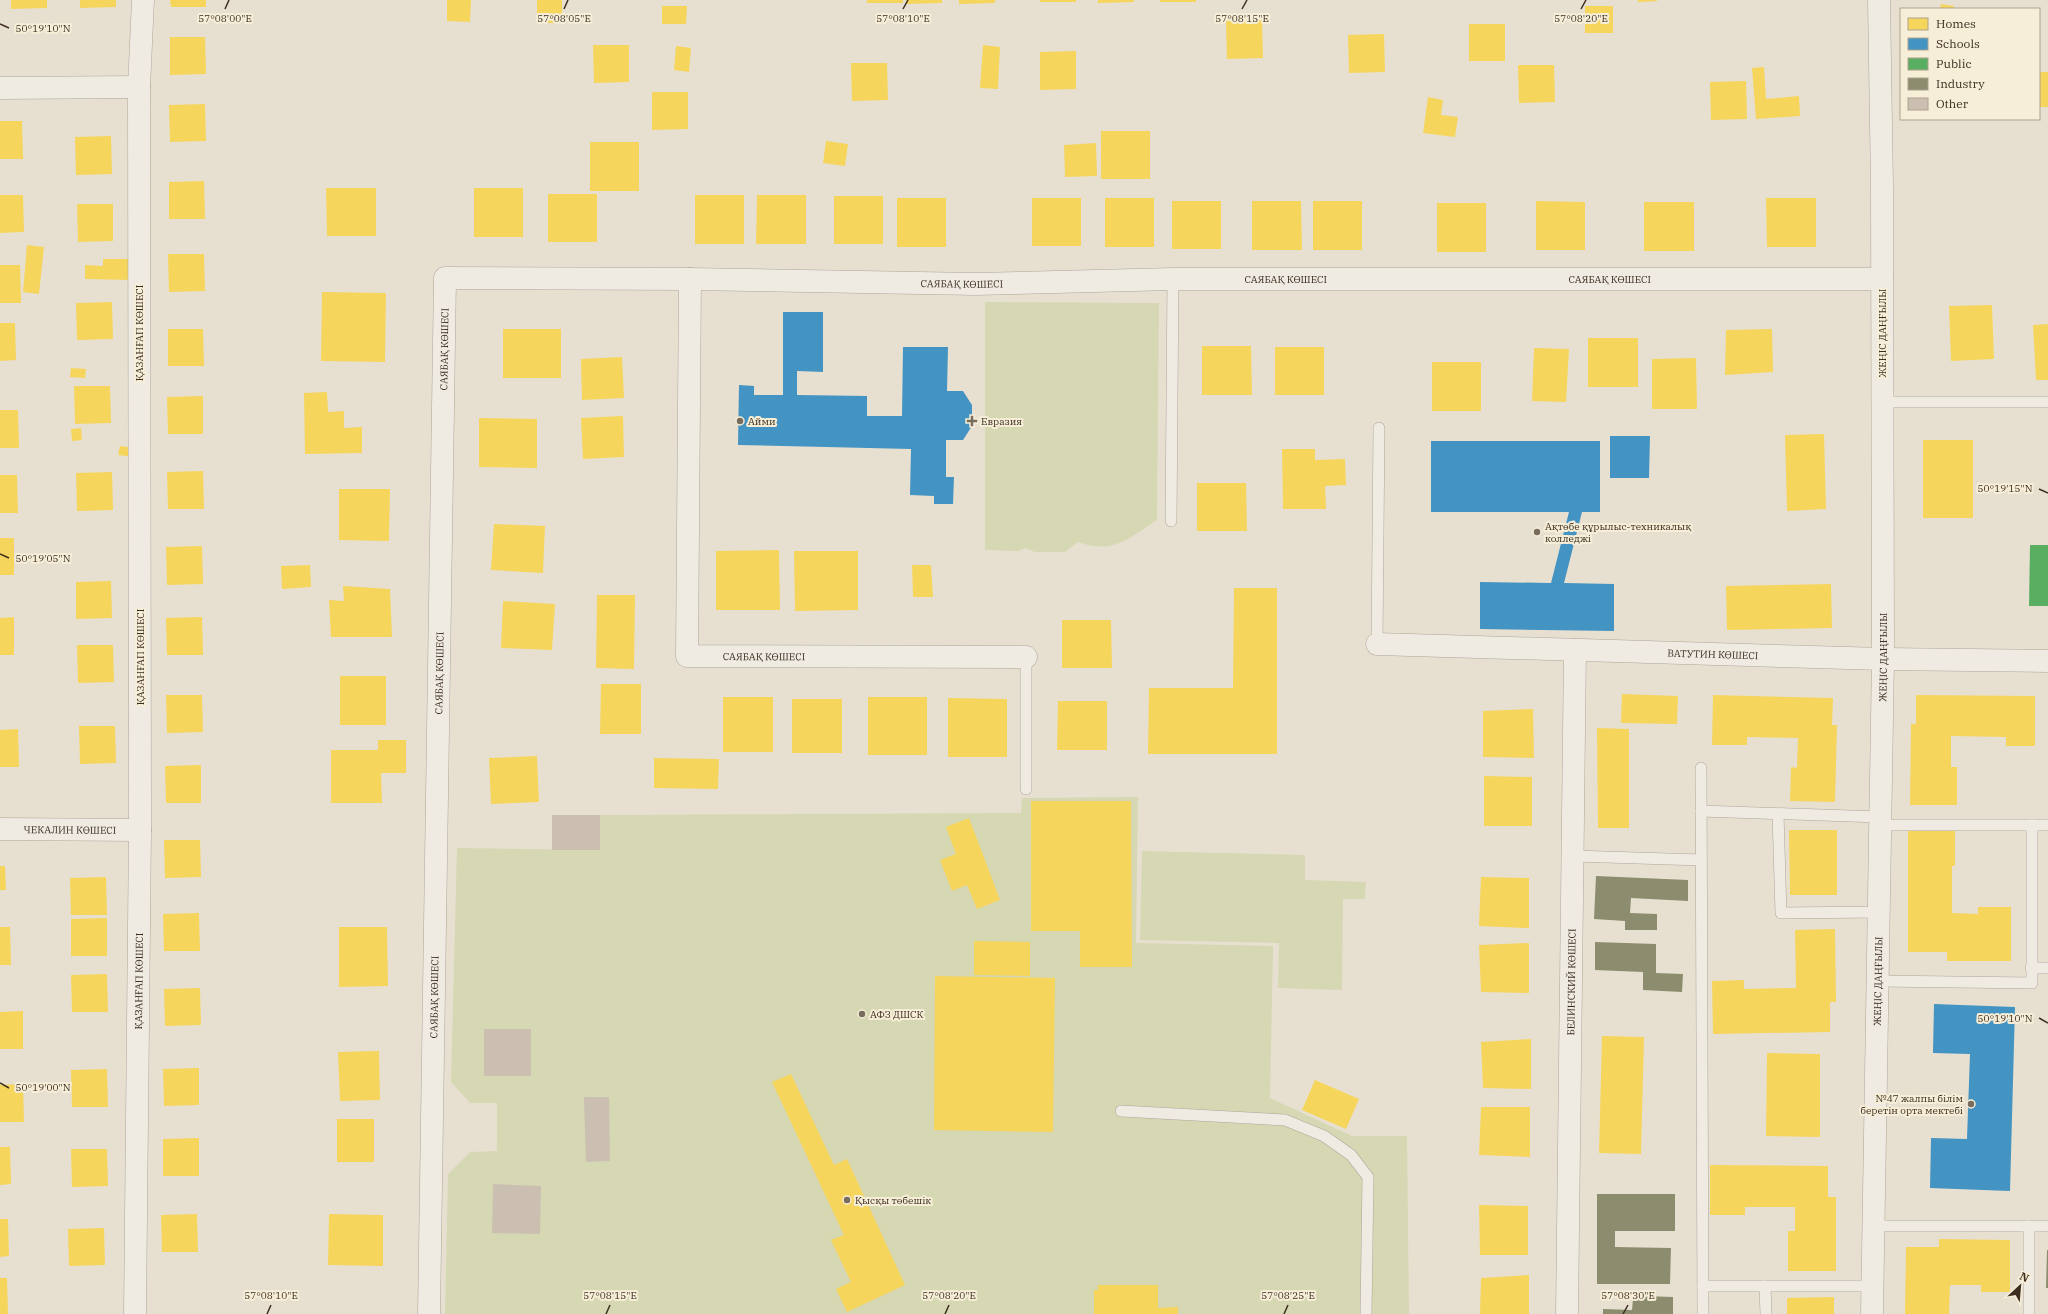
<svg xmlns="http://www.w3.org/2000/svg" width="2048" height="1314" viewBox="0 0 2048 1314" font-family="'IBM Plex Serif',serif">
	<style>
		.green { fill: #d6d7b3 }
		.homes { fill: #f6d55c }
		.schools { fill: #4393c3 }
		.public { fill: #5aae61 }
		.industry { fill: #8c8c6e }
		.building { fill: #cbbfb2 }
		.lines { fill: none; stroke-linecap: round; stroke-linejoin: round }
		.service-casing { stroke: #ada599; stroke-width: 12 }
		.minor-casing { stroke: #ada599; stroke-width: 23 }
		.service { stroke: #efebe3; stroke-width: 11 }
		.minor { stroke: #efebe3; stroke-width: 22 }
		.ticks { fill: none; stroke: #3d2e20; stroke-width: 1.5 }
		.poi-dot { fill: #786c5e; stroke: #f7eed8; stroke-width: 1.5 }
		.labels { text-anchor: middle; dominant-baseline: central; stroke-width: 4; stroke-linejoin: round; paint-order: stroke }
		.street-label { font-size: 10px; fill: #3d2e20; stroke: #f7eed8 }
		.poi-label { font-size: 10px; fill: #3d2e20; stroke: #f7eed8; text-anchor: start }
		.ticks-label { font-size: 10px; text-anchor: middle; fill: #3d2e20; stroke: #f7eed8; stroke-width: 4; stroke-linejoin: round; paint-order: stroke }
	</style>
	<rect width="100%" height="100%" fill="#e7e0d1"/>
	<g class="green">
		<path d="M985,302L1159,303L1157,520C1129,538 1113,555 1078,542L1065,552H1035L1025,548L1019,551L985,550Z"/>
		<polygon points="1138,797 1136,943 1273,946 1270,1098 1352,1136 1407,1136 1409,1314 445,1314 448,1174 470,1152 497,1151 497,1103 470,1103 451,1082 457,848 600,850 600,815 1021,813 1022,798"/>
		<polygon points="1142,851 1305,855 1305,880 1366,882 1365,899 1343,899 1342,990 1278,988 1279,943 1140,940"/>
	</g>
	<g class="homes">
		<polygon points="11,0 47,0 47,8 11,9"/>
		<polygon points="80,0 116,0 116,7 80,8"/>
		<polygon points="170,0 206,0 206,7 171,7"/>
		<polygon points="447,0 471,0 470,22 447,21"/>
		<rect x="537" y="0" width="25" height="23"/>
		<rect x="867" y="0" width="36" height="3"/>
		<polygon points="906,0 942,0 942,3 906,4"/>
		<polygon points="959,0 995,0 995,3 959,4"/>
		<rect x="1040" y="0" width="36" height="2"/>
		<polygon points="1098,0 1134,0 1134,2 1098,3"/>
		<rect x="1160" y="0" width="36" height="2"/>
		<polygon points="1638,0 1657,0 1657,1 1638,2"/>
		<polygon points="1941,4 1954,6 1953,9 1940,9"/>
		<polygon points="662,6 687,6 686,24 662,24"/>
		<rect x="1585" y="6" width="28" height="27"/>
		<polygon points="1262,20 1263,58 1227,59 1226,21"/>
		<rect x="1469" y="24" width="36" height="37"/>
		<polygon points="1384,34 1385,72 1349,73 1348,35"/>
		<polygon points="170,37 205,37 206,74 170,75"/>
		<polygon points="593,45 629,45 629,82 594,83"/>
		<polygon points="983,45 1000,47 998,89 980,88"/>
		<polygon points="676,46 691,48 689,72 674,70"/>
		<polygon points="1076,51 1076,89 1040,90 1040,52"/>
		<polygon points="851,63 887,63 888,100 852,101"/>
		<polygon points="1518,65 1554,65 1555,102 1519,103"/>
		<polygon points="1764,67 1766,99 1799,96 1800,116 1756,119 1752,68"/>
		<rect x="2039" y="72" width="9" height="35"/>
		<polygon points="1746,81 1747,119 1711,120 1710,82"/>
		<polygon points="652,92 688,92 688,129 652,130"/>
		<polygon points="1428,97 1443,100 1441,115 1458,117 1455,137 1423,133"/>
		<polygon points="205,104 206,141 170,142 169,105"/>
		<polygon points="0,121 22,121 23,159 0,159"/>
		<rect x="1101" y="131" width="49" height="48"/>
		<polygon points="111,136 112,174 76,175 75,137"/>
		<polygon points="826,141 848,144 845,166 823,163"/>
		<rect x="590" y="142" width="49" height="49"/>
		<polygon points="1096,143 1097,176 1065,177 1064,145"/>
		<polygon points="204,181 205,219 169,219 169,182"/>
		<polygon points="326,188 376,188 376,236 327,236"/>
		<rect x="474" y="188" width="49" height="49"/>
		<rect x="548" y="194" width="49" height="48"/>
		<polygon points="0,195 23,195 24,232 0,233"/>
		<rect x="695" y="195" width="49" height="49"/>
		<polygon points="757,195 806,195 806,244 756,244"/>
		<rect x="834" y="196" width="49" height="48"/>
		<rect x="897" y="198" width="49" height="49"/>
		<rect x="1032" y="198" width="49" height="48"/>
		<rect x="1105" y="198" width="49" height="49"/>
		<polygon points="1766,198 1816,198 1816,247 1767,247"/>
		<rect x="1172" y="201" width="49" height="48"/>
		<polygon points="1252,201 1301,201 1302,250 1252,250"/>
		<rect x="1313" y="201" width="49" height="49"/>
		<polygon points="1536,201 1585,202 1585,250 1536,250"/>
		<rect x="1644" y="202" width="50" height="49"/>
		<rect x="1437" y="203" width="49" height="49"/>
		<polygon points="77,204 113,204 113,241 78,242"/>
		<polygon points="27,245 44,247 39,294 23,292"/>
		<polygon points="168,254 204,254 205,291 169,292"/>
		<polygon points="103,259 134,259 133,280 85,279 85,265 103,266"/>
		<polygon points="0,265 20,265 21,303 0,303"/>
		<polygon points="322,292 386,293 385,362 321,361"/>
		<polygon points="112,302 113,339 77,340 76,303"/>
		<polygon points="1992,305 1994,359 1951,361 1949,306"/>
		<polygon points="0,323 15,323 16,360 0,361"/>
		<polygon points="2048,324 2048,380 2036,380 2033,325"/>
		<polygon points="168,329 203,329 204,366 168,366"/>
		<rect x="503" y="329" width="58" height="49"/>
		<polygon points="1772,329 1773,372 1725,375 1726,330"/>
		<rect x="1588" y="338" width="50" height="49"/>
		<polygon points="1202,346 1251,346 1252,395 1202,395"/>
		<rect x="1275" y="347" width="49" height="48"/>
		<polygon points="1534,348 1569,349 1566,402 1532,401"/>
		<polygon points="622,357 624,398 582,400 581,359"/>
		<polygon points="1696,358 1697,409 1652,409 1652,359"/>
		<rect x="1432" y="362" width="49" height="49"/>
		<polygon points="71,368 86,369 85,378 70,377"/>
		<polygon points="74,386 110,386 111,423 75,424"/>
		<polygon points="327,392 328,412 344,411 344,428 362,427 362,453 305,454 304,393"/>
		<polygon points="203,396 203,434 168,434 167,397"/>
		<polygon points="0,410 18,410 19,448 0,448"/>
		<polygon points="623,416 624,457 583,459 581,418"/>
		<polygon points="479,418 537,419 537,468 479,467"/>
		<polygon points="81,428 82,440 72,441 71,429"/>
		<polygon points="1824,434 1826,509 1787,511 1785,435"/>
		<rect x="1923" y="440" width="50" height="78"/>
		<polygon points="120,446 136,448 134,457 118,455"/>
		<polygon points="1282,449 1315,449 1315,460 1345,459 1346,485 1325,486 1326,509 1283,509"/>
		<polygon points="203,471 204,509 168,509 167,472"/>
		<polygon points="112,472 113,510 77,511 76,473"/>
		<polygon points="0,475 17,475 18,513 0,513"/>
		<polygon points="1197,483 1246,483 1247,531 1197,531"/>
		<polygon points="339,489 390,489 389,541 339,540"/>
		<polygon points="494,524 545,526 543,573 491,570"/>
		<rect x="0" y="538" width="14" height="37"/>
		<polygon points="202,546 203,584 167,585 166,547"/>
		<polygon points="779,550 780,610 716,610 716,551"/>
		<polygon points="794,551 858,551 858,610 795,611"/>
		<polygon points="310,565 311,587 282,589 281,566"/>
		<polygon points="912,565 931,565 933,597 913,597"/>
		<polygon points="111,581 112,618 76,619 76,582"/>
		<polygon points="1831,584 1832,628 1727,630 1726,586"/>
		<polygon points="343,586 390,589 392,637 331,637 329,600 344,601"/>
		<polygon points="1234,588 1277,588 1277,754 1148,754 1149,688 1233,688"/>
		<polygon points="597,595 635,595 634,669 596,668"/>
		<polygon points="503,601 555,604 552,650 501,648"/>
		<polygon points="14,617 14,655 0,655 0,618"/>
		<polygon points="202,617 203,655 167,655 166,618"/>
		<polygon points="1062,620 1111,620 1112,668 1062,668"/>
		<polygon points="77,645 113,645 114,682 78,683"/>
		<rect x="340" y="676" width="46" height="49"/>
		<polygon points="601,684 641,684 641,734 600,734"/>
		<polygon points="1622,694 1678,696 1677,724 1621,723"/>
		<polygon points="166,695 202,695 203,732 167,733"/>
		<polygon points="1713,695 1833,698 1832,725 1837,725 1835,802 1790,801 1791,767 1797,768 1798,738 1747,737 1747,745 1712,745"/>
		<polygon points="1916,695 2035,696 2035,746 2006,746 2006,737 1951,736 1951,767 1957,767 1957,805 1910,805 1911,724 1916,724"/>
		<rect x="723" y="697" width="50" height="55"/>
		<rect x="868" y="697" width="59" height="58"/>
		<polygon points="948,698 1007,699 1007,757 948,757"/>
		<rect x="792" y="699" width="50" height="54"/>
		<polygon points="1058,701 1107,701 1107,750 1057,750"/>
		<polygon points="1533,709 1534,758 1483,757 1483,711"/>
		<polygon points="79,726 115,726 116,763 80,764"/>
		<polygon points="1597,728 1629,729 1629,828 1598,828"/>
		<polygon points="18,729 19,767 0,767 0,730"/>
		<polygon points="378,740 406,740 406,773 381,773 382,803 331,803 331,750 378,750"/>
		<polygon points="537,756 539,802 491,804 489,758"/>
		<polygon points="654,758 719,759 718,789 654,788"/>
		<polygon points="201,765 201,803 166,803 165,766"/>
		<polygon points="1484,776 1532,777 1532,826 1484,826"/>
		<polygon points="1031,801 1131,801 1132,967 1080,967 1080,931 1031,931"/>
		<polygon points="969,818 1000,900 977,909 967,885 952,891 940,860 956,854 946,827"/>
		<polygon points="1789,830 1837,830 1837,895 1790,895"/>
		<polygon points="1908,830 1955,830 1955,866 1952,866 1952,913 1978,914 1978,907 2011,907 2011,961 1947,961 1947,952 1908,952"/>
		<polygon points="164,840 200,840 201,877 165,878"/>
		<polygon points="0,866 5,866 6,890 0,890"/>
		<polygon points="106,877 107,915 71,915 70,878"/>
		<polygon points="1481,877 1529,878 1529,928 1479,926"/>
		<polygon points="199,913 200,951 164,951 163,914"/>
		<polygon points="107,918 107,956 71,956 71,919"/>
		<polygon points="0,927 10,927 11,965 0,965"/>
		<polygon points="339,927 387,927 388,986 339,987"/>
		<polygon points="1835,929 1836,1002 1830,1002 1830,1032 1713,1034 1712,981 1744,980 1744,989 1796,988 1795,930"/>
		<polygon points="974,941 1030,942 1030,976 974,975"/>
		<polygon points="1529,943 1529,993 1481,992 1479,945"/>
		<polygon points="107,974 108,1012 72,1012 71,975"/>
		<polygon points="935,976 1055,978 1053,1132 934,1130"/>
		<polygon points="200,988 201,1025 165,1026 164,989"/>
		<polygon points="23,1011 23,1049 0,1049 0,1012"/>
		<polygon points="1602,1036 1644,1037 1641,1154 1599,1153"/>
		<polygon points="1531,1039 1531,1089 1483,1088 1481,1042"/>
		<polygon points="379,1051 380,1100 340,1101 338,1052"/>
		<polygon points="1767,1053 1820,1054 1820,1137 1766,1136"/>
		<polygon points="199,1068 199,1105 164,1106 163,1069"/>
		<polygon points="107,1069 108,1107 72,1107 71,1070"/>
		<polygon points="791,1074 834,1165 847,1159 905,1285 847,1312 836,1289 851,1282 831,1240 844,1235 772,1082"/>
		<polygon points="1315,1080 1359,1099 1346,1129 1302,1110"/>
		<polygon points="23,1084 24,1122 0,1122 0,1085"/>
		<polygon points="1481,1107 1530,1107 1530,1157 1479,1155"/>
		<rect x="337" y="1119" width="37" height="43"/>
		<polygon points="199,1138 199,1176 163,1176 163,1139"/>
		<polygon points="0,1147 10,1147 11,1184 0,1185"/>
		<polygon points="71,1149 107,1149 108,1186 72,1187"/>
		<polygon points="1710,1165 1828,1166 1828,1197 1836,1197 1836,1271 1788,1271 1788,1231 1795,1231 1795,1207 1745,1207 1745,1215 1710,1215"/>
		<polygon points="1479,1205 1528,1206 1528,1255 1480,1255"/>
		<polygon points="197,1214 198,1252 162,1252 161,1215"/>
		<polygon points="329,1214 383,1215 383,1266 328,1265"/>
		<polygon points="0,1219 8,1219 9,1256 0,1257"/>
		<polygon points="104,1228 105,1265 69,1266 68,1229"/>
		<polygon points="1939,1239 2010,1240 2010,1292 1981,1292 1981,1285 1950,1285 1949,1314 1905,1314 1906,1247 1939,1247"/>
		<polygon points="1529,1275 1529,1314 1480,1314 1481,1278"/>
		<polygon points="0,1278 7,1278 8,1314 0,1314"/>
		<polygon points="1098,1285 1158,1285 1158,1308 1178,1307 1178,1314 1094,1314 1094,1290 1098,1290"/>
		<polygon points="1834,1297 1834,1314 1787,1314 1787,1298"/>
	</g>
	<g class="schools">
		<polygon points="783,312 823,312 823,372 797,371 797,395 867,396 867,416 902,416 903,347 948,347 947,391 963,391 972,405 972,426 963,440 946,440 946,477 954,477 953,504 934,504 934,496 910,495 911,449 738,445 739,385 754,386 754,395 783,395"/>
		<polygon points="1610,436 1650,436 1649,478 1610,478"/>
		<polygon points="1431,441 1600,441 1600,512 1582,512 1564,583 1614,584 1614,631 1480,629 1480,582 1551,583 1569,512 1431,512"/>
		<polygon points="1934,1004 2015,1007 2010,1191 1930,1188 1931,1138 1967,1139 1970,1054 1933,1053"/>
	</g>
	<polygon class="public" points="2030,545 2048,545 2048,606 2029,606"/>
	<g class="industry">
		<polygon points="1596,876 1688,880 1688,901 1631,898 1630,913 1657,914 1657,930 1625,930 1625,921 1594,919"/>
		<polygon points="1595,942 1656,944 1656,973 1683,974 1682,992 1643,990 1643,972 1595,970"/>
		<polygon points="1597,1194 1675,1194 1675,1231 1615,1231 1615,1247 1671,1248 1670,1284 1597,1284"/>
		<polygon points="2047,1250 2048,1250 2048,1288 2046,1288"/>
		<polygon points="1644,1296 1673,1297 1673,1314 1603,1314 1603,1309 1632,1310 1633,1299 1643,1299"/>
	</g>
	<g class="building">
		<rect x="552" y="815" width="48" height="35"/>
		<rect x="484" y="1029" width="47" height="47"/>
		<polygon points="584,1097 609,1097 610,1161 586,1162"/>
		<polygon points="493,1184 541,1186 540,1234 492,1233"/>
	</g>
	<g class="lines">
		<defs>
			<g id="service">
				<polyline points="1882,402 2048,402"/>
				<polyline points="1171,521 1173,279"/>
				<polyline points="1377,644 1379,428"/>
				<polyline points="1701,768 1703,1314"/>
				<polyline points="1026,789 1026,657"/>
				<polyline points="1701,811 1880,817"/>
				<polyline points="1778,814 1781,913 1879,912"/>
				<polyline points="1880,825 2048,825"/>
				<polyline points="1573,856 1701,860"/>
				<polyline points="2031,968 2048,968"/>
				<polyline points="1878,981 2032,983 2032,825"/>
				<polyline points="1121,1111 1285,1120 1324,1136 1351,1155 1368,1177 1366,1314"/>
				<polyline points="1874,1226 2048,1226"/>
				<polyline points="1703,1286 1765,1286"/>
				<polyline points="1766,1314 1765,1286 1873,1286"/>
				<polyline points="2029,1314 2029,1226"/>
			</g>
			<g id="minor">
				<polyline points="0,88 139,87"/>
				<path id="s1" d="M690,279L687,656L1026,657"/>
				<path id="s2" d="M1377,644L1883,659L2048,661"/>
				<path id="s3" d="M0,829L140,830"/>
				<path id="s4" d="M135,1314L140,830L139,87L143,0"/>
				<path id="s5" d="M429,1314L445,278L690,279L976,284L1173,279H1882"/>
				<path id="s6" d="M1567,1314L1575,650"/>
				<path id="s7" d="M1872,1314L1883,659L1882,187L1879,0"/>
			</g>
		</defs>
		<use href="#service" class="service-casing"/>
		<use href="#minor" class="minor-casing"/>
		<use href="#service" class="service"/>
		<use href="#minor" class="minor"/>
	</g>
	<path class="ticks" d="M225,9L229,0M564,9L568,0M903,9L908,0M1242,9L1247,0M1581,9L1586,0M0,24L9,28M2039,489L2048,493M0,554L9,558M2039,1018L2048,1023M0,1083L9,1088M267,1314L271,1305M606,1314L610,1305M945,1314L949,1305M1284,1314L1288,1305M1623,1314L1628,1305"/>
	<g class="poi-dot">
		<circle cx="740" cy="421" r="4"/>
		<path d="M970 415h4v4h4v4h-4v4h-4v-4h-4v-4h4z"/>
		<circle cx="1537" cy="532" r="4"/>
		<circle cx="862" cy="1014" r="4"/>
		<circle cx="1971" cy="1104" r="4"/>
		<circle cx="847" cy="1200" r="4"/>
	</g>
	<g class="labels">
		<g class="street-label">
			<text stroke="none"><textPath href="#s5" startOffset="1877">САЯБАҚ КӨШЕСІ</textPath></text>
			<text stroke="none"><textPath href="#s5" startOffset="2201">САЯБАҚ КӨШЕСІ</textPath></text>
			<text stroke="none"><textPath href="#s5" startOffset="1553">САЯБАҚ КӨШЕСІ</textPath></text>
			<text transform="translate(139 333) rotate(-90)">ҚАЗАНҒАП КӨШЕСІ</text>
			<text transform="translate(1882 333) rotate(-90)">ЖЕҢІС ДАҢҒЫЛЫ</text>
			<text stroke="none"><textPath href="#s5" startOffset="965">САЯБАҚ КӨШЕСІ</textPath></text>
			<text stroke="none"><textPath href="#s2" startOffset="336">ВАТУТИН КӨШЕСІ</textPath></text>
			<text stroke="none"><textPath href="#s1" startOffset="454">САЯБАҚ КӨШЕСІ</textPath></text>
			<text transform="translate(140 657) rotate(-90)">ҚАЗАНҒАП КӨШЕСІ</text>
			<text stroke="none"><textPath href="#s7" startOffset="657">ЖЕҢІС ДАҢҒЫЛЫ</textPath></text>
			<text stroke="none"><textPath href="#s5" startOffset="641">САЯБАҚ КӨШЕСІ</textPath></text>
			<text stroke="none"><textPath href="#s3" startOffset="70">ЧЕКАЛИН КӨШЕСІ</textPath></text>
			<text stroke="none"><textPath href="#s4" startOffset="333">ҚАЗАНҒАП КӨШЕСІ</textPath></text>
			<text stroke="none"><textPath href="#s7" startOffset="333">ЖЕҢІС ДАҢҒЫЛЫ</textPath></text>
			<text stroke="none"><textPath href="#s6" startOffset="332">БЕЛИНСКИЙ КӨШЕСІ</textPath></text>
			<text stroke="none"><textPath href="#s5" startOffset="317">САЯБАҚ КӨШЕСІ</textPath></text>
		</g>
		<g class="poi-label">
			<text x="748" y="421">Айми</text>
			<text x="981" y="421">Евразия</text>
			<text x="1545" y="526">Ақтөбе құрылыс-техникалық<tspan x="1545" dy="12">колледжі</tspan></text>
			<text x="870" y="1014">АФЗ ДШСК</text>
			<text x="1963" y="1098" text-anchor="end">№47 жалпы білім<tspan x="1963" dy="12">беретін орта мектебі</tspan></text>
			<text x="855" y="1200">Қысқы төбешік</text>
		</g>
	</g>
	<g class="ticks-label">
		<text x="564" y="22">57°08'05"E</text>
		<text x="903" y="22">57°08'10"E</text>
		<text x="1242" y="22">57°08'15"E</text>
		<text x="1581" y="22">57°08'20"E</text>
		<text x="225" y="22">57°08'00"E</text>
		<text x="43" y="32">50°19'10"N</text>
		<text x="2005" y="492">50°19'15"N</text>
		<text x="43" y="562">50°19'05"N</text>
		<text x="2005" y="1022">50°19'10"N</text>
		<text x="43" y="1091">50°19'00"N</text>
		<text x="271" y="1299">57°08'10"E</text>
		<text x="610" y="1299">57°08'15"E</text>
		<text x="949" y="1299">57°08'20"E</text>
		<text x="1288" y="1299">57°08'25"E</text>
		<text x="1628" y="1299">57°08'30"E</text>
	</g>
	<rect x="1900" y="8" width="140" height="112" fill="#f7eed8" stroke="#ada18e"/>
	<rect x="1908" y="18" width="20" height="12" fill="#f6d55c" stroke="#ada18e"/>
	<text x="1936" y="28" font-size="12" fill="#3d2e20">Homes</text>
	<rect x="1908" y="38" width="20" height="12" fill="#4393c3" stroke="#ada18e"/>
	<text x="1936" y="48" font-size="12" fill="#3d2e20">Schools</text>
	<rect x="1908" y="58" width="20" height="12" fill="#5aae61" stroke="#ada18e"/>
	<text x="1936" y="68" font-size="12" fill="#3d2e20">Public</text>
	<rect x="1908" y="78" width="20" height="12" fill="#8c8c6e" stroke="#ada18e"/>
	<text x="1936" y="88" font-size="12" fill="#3d2e20">Industry</text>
	<rect x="1908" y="98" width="20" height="12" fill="#cbbfb2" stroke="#ada18e"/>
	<text x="1936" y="108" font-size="12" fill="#3d2e20">Other</text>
	<g transform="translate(2020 1286) rotate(26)" stroke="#f7eed8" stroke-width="3" paint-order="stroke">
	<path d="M0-3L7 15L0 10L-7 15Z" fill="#3d2e20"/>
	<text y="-6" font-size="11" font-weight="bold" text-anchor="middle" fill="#3d2e20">N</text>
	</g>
</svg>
